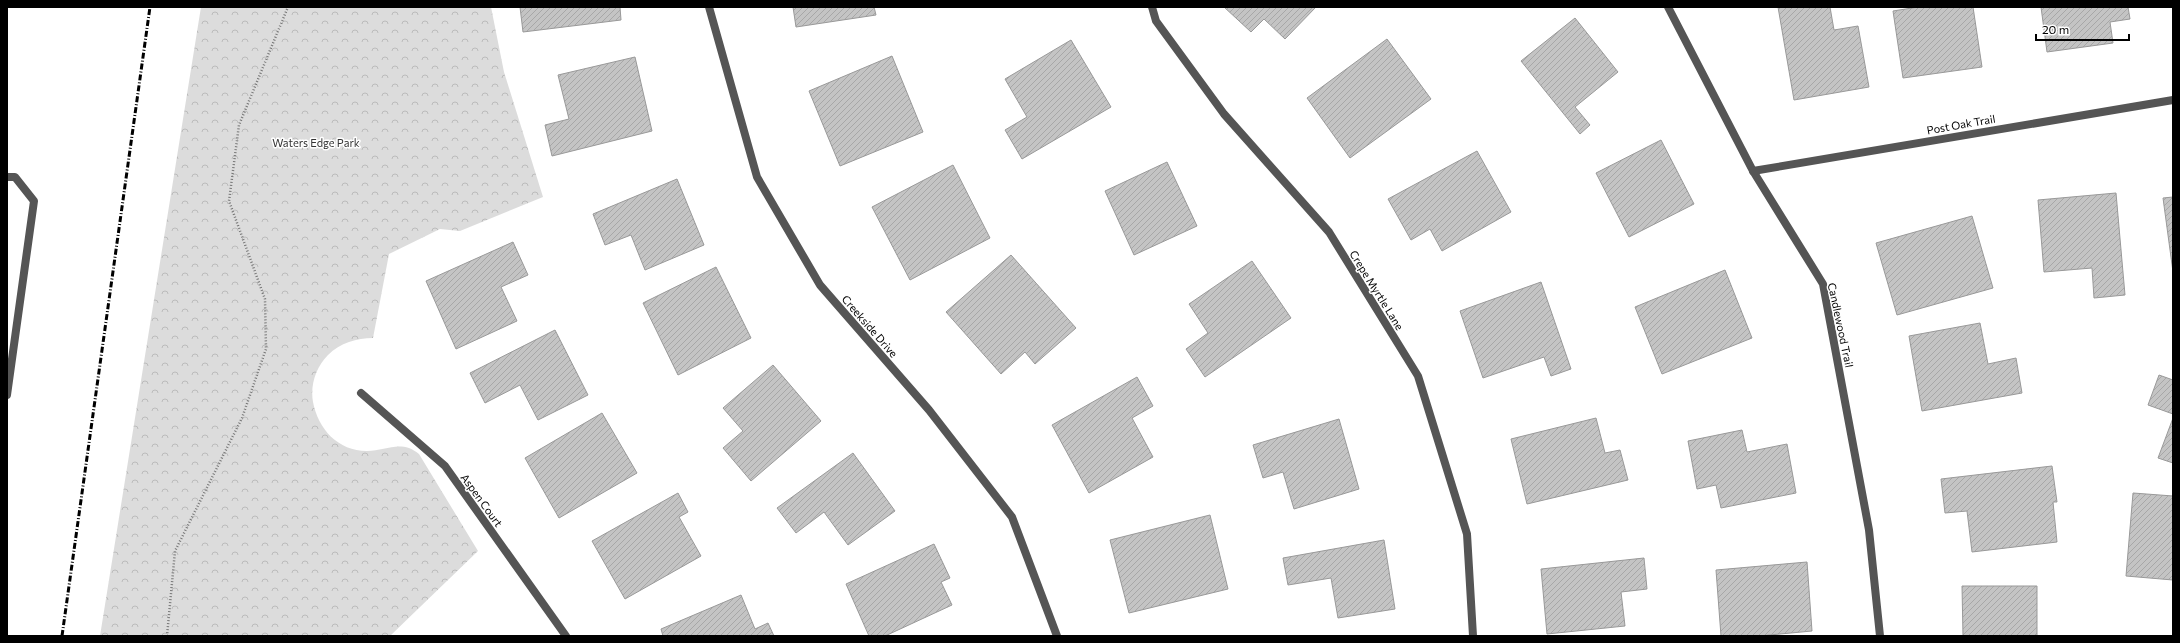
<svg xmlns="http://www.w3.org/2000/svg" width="2180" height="643" viewBox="0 0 2180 643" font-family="Commissioner,sans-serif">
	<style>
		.park { fill: url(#park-crowns) }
		.building { fill: url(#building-hatch); stroke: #999 }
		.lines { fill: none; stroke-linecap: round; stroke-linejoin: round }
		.path { stroke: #777; stroke-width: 2.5; stroke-dasharray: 1 2; stroke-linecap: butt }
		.service { stroke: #555; stroke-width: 8 }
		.minor { stroke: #555; stroke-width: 8 }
		.rail { stroke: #000; stroke-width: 3; stroke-dasharray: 6 2 1 2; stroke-linecap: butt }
		.labels { text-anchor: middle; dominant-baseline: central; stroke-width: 3; stroke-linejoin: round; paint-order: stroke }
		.street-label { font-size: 11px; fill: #000; stroke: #fff }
		.park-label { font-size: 11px; fill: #333; stroke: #fff }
	</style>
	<defs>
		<pattern id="park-crowns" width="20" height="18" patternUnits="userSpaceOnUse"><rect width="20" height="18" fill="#dcdcdc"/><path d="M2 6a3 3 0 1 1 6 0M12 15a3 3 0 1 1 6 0" fill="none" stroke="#bbb"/></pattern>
		<pattern id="building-hatch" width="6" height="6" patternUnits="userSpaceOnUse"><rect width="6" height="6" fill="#c4c4c4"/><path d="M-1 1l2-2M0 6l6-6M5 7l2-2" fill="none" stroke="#a7a7a7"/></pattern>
	</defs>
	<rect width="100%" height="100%" fill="#fff"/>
	<path class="park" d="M201,7H491L504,72L543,197L460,231L440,229L389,254L373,338C357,338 340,343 328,355C316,367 310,385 313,402C318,429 338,451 367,451C386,451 401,439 419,454L478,551L390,636H100Z"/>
	<g class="building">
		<polygon points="520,7 620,7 621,20 523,32"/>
		<polygon points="793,7 874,7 876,15 796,27"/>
		<polygon points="1224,7 1316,7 1285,39 1264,19 1251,32"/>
		<polygon points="1778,7 1830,7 1834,30 1858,26 1869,87 1794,100"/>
		<polygon points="1918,7 1973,7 1982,67 1903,78 1893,11"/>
		<polygon points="2041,7 2128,7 2130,19 2110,22 2113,43 2047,52"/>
		<polygon points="1575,18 1618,72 1575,107 1590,125 1580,134 1521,61"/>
		<polygon points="1387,39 1431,99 1350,158 1307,98"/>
		<polygon points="1071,40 1111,107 1022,159 1005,130 1027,117 1005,79"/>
		<polygon points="892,56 923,132 840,166 809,91"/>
		<polygon points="635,57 652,131 552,156 545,125 569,119 558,75"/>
		<polygon points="1661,140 1694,204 1629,237 1596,173"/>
		<polygon points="1477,151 1511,212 1442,251 1430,229 1411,240 1388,199"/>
		<polygon points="1167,162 1197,226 1134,255 1105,191"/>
		<polygon points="953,165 990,238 910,280 872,207"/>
		<polygon points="677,179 704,245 645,270 631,235 605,245 593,214"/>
		<polygon points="2116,193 2125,295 2094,298 2092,268 2044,272 2038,200"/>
		<polygon points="2173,197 2173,272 2163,198"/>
		<polygon points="1972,216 1993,288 1897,315 1876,243"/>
		<polygon points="513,242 528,275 501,287 517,321 456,349 426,281"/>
		<polygon points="1011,255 1076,328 1035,364 1025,352 1001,374 946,312"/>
		<polygon points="1252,261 1291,318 1205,377 1186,349 1208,333 1189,304"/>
		<polygon points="716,267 751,338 678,375 643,303"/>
		<polygon points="1725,270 1752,338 1662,374 1635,307"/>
		<polygon points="1541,282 1571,369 1551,376 1544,357 1483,378 1460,311"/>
		<polygon points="1980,323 1988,364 2016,358 2022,393 1922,411 1909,336"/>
		<polygon points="555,330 588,395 538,420 520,385 485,403 470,373"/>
		<polygon points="773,365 821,421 751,481 723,448 743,431 723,408"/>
		<polygon points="2159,375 2173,380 2173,414 2148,405"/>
		<polygon points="1137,377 1153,406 1132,418 1153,457 1089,493 1052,425"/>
		<polygon points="602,413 637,473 559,518 525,458"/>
		<polygon points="1596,418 1605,453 1620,450 1628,480 1527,504 1511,439"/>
		<polygon points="2173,418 2173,463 2158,458"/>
		<polygon points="1339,419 1359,489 1294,509 1283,472 1263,478 1253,445"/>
		<polygon points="1742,430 1747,452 1787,444 1796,493 1721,508 1716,485 1697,489 1688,441"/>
		<polygon points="853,453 895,511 848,545 824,512 796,533 777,508"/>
		<polygon points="2052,466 2057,502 2053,502 2057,542 1972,552 1967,511 1945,513 1941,479"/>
		<polygon points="678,493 688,512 679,517 701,556 625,599 592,541"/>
		<polygon points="2133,493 2173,496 2173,580 2126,576"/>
		<polygon points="1210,515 1228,589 1129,613 1110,540"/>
		<polygon points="1384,540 1395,609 1338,618 1331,578 1288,585 1283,558"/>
		<polygon points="934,544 950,578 941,582 952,605 885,636 869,636 846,584"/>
		<polygon points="1644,558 1647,589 1621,592 1625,626 1547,634 1541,569"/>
		<polygon points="1807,562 1812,631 1759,636 1721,636 1716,570"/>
		<polygon points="1962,586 2037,586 2037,636 1963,636"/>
		<polygon points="741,595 755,629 768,623 774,636 663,636 661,629"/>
	</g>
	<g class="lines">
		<polyline class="path" points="167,636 175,551 242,418 266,349 265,299 229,201 239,125 288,7"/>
		<polyline class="service" points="7,177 15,177 34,201 7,395"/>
		<g class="minor">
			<polyline points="709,7 757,177 820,285 929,410 1012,517 1057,636"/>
			<polyline points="1152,7 1156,21 1224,114 1329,232 1418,376 1467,534 1473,636"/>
			<polyline points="1668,7 1753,171 1823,284 1869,530 1880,636"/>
			<polyline points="1753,171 2173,100"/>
			<polyline points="361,393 445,466 566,636"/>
		</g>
		<polyline class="rail" points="62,636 150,7"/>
	</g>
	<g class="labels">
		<g class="street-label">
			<text transform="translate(1961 124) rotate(-10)">Post Oak Trail</text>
			<text transform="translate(1377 290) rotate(58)">Crepe Myrtle Lane</text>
			<text transform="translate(1841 325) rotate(78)">Candlewood Trail</text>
			<text transform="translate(870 326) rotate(49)">Creekside Drive</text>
			<text transform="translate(482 500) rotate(54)">Aspen Court</text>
		</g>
		<g class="park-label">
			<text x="316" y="142">Waters Edge Park</text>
		</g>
	</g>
	<rect width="2180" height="643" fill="none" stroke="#000000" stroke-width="16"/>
	<path d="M2036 34v6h93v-6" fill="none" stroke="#000000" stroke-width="2"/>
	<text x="2042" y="34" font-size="12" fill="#000000" stroke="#ffffff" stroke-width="3" paint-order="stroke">20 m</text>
</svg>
